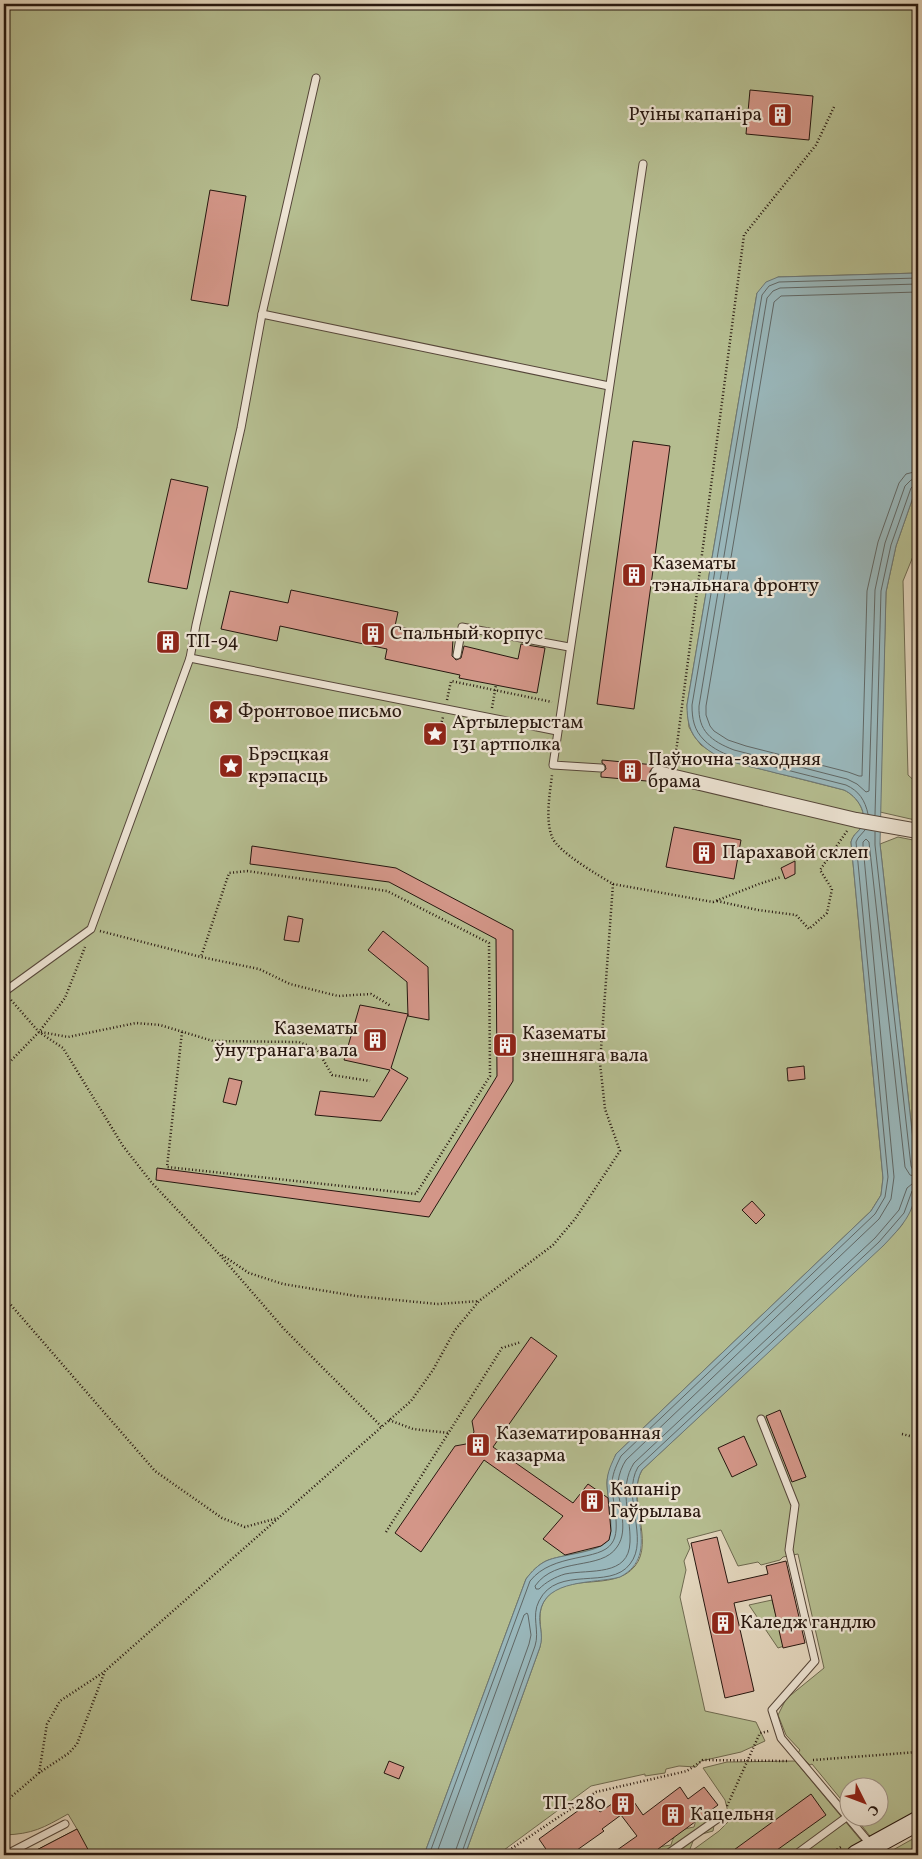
<svg xmlns="http://www.w3.org/2000/svg" width="922" height="1859" viewBox="0 0 922 1859" font-family="Vollkorn,serif">
	<style>
		.green { fill: #b5bd90; stroke: #6e6a50 }
		.water { fill: #99b7bb; stroke: #6b7776 }
		.lines { fill: none; stroke-linecap: round; stroke-linejoin: round }
		.shore { stroke: #606765; stroke-width: 1 }
		.building { fill: #d39688; stroke: #27170f }
		.service-casing { stroke: #56473a; stroke-width: 9 }
		.minor-casing { stroke: #56473a; stroke-width: 16 }
		.secondary-casing { stroke: #27170f; stroke-width: 21 }
		.path { stroke: #27170f; stroke-width: 2.5; stroke-dasharray: 1 2.5; stroke-linecap: butt }
		.service { stroke: #ede4d4; stroke-width: 7 }
		.minor { stroke: #ede4d4; stroke-width: 14 }
		.secondary { stroke: #ede4d4; stroke-width: 19 }
		.labels { text-anchor: middle; dominant-baseline: central; stroke-width: 4.5; stroke-linejoin: round; paint-order: stroke }
		.poi-label { font-size: 19px; fill: #27170f; stroke: #ede4d4; text-anchor: start }
	</style>
	<rect width="100%" height="100%" fill="#e3d6bd"/>
	<filter id="stains"><feTurbulence type="fractalNoise" baseFrequency=".004" numOctaves="4"/><feColorMatrix values="0 0 0 0 .2 0 0 0 0 .09 0 0 0 0 .02 0 0 0 .5 -.17"/></filter>
	<radialGradient id="worn" r=".72"><stop offset=".6" stop-color="#630" stop-opacity="0"/><stop offset="1" stop-color="#630" stop-opacity=".3"/></radialGradient>
	<g class="green">
		<path d="M4,4H918V273L778,277L757,293L687,705L689,727L694,736L701,745L719,757L741,764L844,790C857,796 870,814 860,829C856,834 853,835 851,842L883,1178L881,1195L871,1211L616,1454C613,1463 607,1474 607,1483C607,1498 615,1524 610,1537C604,1553 561,1554 546,1561C538,1565 532,1571 526,1579L424,1855H27L77,1829L68,1814C43,1828 33,1834 4,1835Z"/>
		<polygon points="918,483 918,544 903,581 908,775 918,784 916,766 918,764 918,822 915,820 880,812 886,592 896,546"/>
		<path d="M898,837L918,841V1815L873,1840L855,1817L880,1816V1786H850L849,1809L812,1764L810,1765L798,1753L800,1750L786,1735L778,1715L786,1699L824,1668L798,1554L783,1557L780,1560L761,1565L758,1562L738,1566L721,1530L687,1539L690,1548L684,1561L686,1570L680,1597L705,1711L756,1722L765,1741L741,1752L701,1761L696,1767L679,1766L666,1769L665,1773L645,1776V1774L591,1786L504,1850L502,1855H465L540,1647C544,1632 536,1617 543,1603C560,1569 613,1594 635,1566C655,1541 626,1498 642,1470L893,1235L902,1225L916,1193V1167L880,844Z"/>
		<polygon points="772,1600 784,1646 778,1648 749,1605"/>
		<polygon points="795,1761 864,1844 845,1855 686,1855 719,1831 730,1820 725,1800 703,1768 727,1762"/>
		<path d="M709,1810L716,1815L713,1831L695,1836L690,1849L683,1855H655L658,1847L671,1845C674,1832 682,1829 694,1827L696,1820Z"/>
		<polygon points="918,1836 918,1855 884,1855"/>
	</g>
	<path class="water" d="M918,273V483L896,546L886,592L880,844L916,1167C918,1207 910,1218 883,1246L642,1470C623,1504 664,1554 620,1577C595,1584 545,1578 540,1613C538,1625 544,1634 540,1647L465,1855H424L526,1579C532,1571 538,1565 546,1561C561,1554 600,1553 608,1540C615,1529 607,1497 607,1483C607,1472 612,1463 616,1454L871,1211L881,1195L883,1178L851,842C853,835 856,834 860,829C870,814 857,796 844,790C821,784 798,778 776,773C751,766 720,763 701,744C689,733 687,720 687,705L757,293L766,282L778,277Z"/>
	<g class="lines">
		<g class="shore">
			<path d="M918,284L780,288L773,291L767,298L699,706C698,731 711,741 734,750L847,779L857,784L866,792L869,791L875,590L885,543L905,486L911,480L918,478"/>
			<polyline points="918,292 781,296 774,302 706,706 706,715 710,726 714,731 728,740 746,746 848,772 859,776 862,776 867,591 878,542 899,483 906,474 918,471"/>
			<path d="M868,814C865,800 859,791 846,785C822,779 799,773 775,767C752,762 722,758 704,740C694,730 692,719 692,705L762,295L769,286L779,282L918,278"/>
			<polyline points="875,815 881,591 891,545 911,488 914,485 918,484"/>
			<polyline points="875,832 875,845 911,1166 913,1170 918,1171"/>
			<path d="M918,1177L910,1175L905,1167L869,842L866,839L863,842V846L894,1177L891,1199L879,1219L626,1460C622,1466 619,1474 618,1482C617,1502 630,1529 617,1547C601,1571 556,1556 535,1586L536,1589H539C546,1582 555,1577 565,1574C590,1569 629,1577 630,1542C631,1515 618,1488 634,1463L875,1238L899,1210L907,1188L912,1184L918,1183"/>
			<path d="M429,1855L530,1581C553,1552 600,1562 612,1543C622,1529 611,1499 612,1482C613,1472 617,1464 621,1456L875,1214L885,1197L888,1177L856,842L858,838L865,830"/>
			<polyline points="436,1855 524,1615 527,1613 528,1615 531,1635 529,1644 454,1855"/>
			<path d="M461,1855L535,1646C540,1631 531,1616 539,1601C557,1564 610,1591 630,1564C650,1539 621,1496 638,1467L879,1242L904,1213L912,1191L918,1189"/>
		</g>
	</g>
	<g class="building">
		<polygon points="750,90 813,96 809,140 746,134"/>
		<polygon points="210,190 246,196 228,306 191,300"/>
		<polygon points="633,441 670,446 634,709 597,704"/>
		<polygon points="171,479 208,487 187,589 148,582"/>
		<polygon points="291,590 398,612 395,626 453,638 452,656 456,660 461,658 464,646 518,659 521,644 545,648 537,693 459,678 460,675 385,659 387,649 280,626 277,641 221,629 230,591 288,603"/>
		<polygon points="163,633 177,637 171,651 158,647"/>
		<polygon points="602,760 655,765 650,771 650,775 652,780 658,782 601,777 601,773 606,769 605,765 602,763"/>
		<polygon points="674,827 741,840 734,879 666,867"/>
		<polygon points="252,846 396,868 513,930 513,1081 429,1217 156,1180 157,1168 420,1202 497,1076 496,939 389,882 250,864"/>
		<polygon points="795,861 795,874 785,879 781,868"/>
		<polygon points="288,916 303,919 299,942 284,940"/>
		<polygon points="383,931 428,967 429,1020 408,1016 407,982 368,950"/>
		<polygon points="360,1005 408,1014 391,1068 408,1078 381,1121 315,1115 320,1091 374,1097 390,1070 344,1060"/>
		<polygon points="804,1066 805,1079 788,1081 787,1068"/>
		<polygon points="229,1078 242,1081 236,1105 223,1102"/>
		<polygon points="752,1201 765,1215 756,1224 742,1210"/>
		<polygon points="531,1337 557,1356 493,1447 573,1503 588,1484 608,1498 611,1531 609,1540 601,1546 565,1555 543,1539 563,1516 484,1460 421,1552 395,1533 455,1446 466,1444 474,1432 472,1421"/>
		<polygon points="780,1410 806,1477 792,1482 766,1416"/>
		<polygon points="744,1436 757,1465 732,1477 718,1448"/>
		<polygon points="717,1537 728,1583 768,1574 766,1566 786,1561 805,1643 783,1648 771,1595 734,1603 754,1691 725,1698 691,1543"/>
		<polygon points="389,1761 404,1767 399,1779 384,1773"/>
		<polygon points="680,1787 688,1799 704,1787 718,1805 650,1855 610,1855 637,1836 621,1815 602,1829 604,1831 570,1855 550,1855 539,1839 590,1802 600,1812 628,1793 643,1815"/>
		<polygon points="811,1794 826,1815 770,1855 727,1855"/>
		<polygon points="77,1829 91,1855 27,1855"/>
	</g>
	<g class="lines">
		<defs>
			<g id="service">
				<polyline points="262,314 609,386"/>
				<polyline points="457,655 462,627 569,647"/>
				<polyline points="190,658 557,731"/>
				<polyline points="601,768 553,765 643,164"/>
				<polyline points="4,992 91,929 190,658 196,625 241,428 262,314 316,78"/>
				<polyline points="761,1419 795,1505 789,1550 815,1661 772,1710 781,1738 872,1846"/>
				<polyline points="5,1855 65,1824"/>
				<polyline points="666,1855 723,1815"/>
				<polyline points="795,1855 848,1816"/>
			</g>
			<polyline id="minor" points="658,773 856,820 918,831"/>
			<polyline id="secondary" points="856,1855 918,1821"/>
		</defs>
		<use href="#service" class="service-casing"/>
		<use href="#minor" class="minor-casing"/>
		<use href="#secondary" class="secondary-casing"/>
		<g class="path">
			<polyline points="447,700 451,681 552,702"/>
			<polyline points="492,708 496,685"/>
			<polyline points="439,732 443,717"/>
			<polyline points="682,766 676,752 744,235 816,145 834,107"/>
			<polyline points="613,884 713,902 759,884 781,877"/>
			<polyline points="717,901 758,910 796,915 809,929 827,913 832,889 820,870 847,831"/>
			<polyline points="100,931 201,957 259,969 290,984 338,996 371,994 391,1006"/>
			<polyline points="11,1000 39,1032 63,1048 123,1146 152,1183 219,1254 285,1330 382,1427"/>
			<polyline points="41,1032 68,1037 136,1023 160,1025 213,1041 299,1042 317,1049 332,1075 370,1081"/>
			<polyline points="182,1032 167,1167 416,1194 490,1076 489,943 387,891 247,871 229,873 201,957"/>
			<polyline points="4,1068 39,1032 65,998 85,947"/>
			<polyline points="222,1255 249,1273 283,1284 356,1296 437,1304 479,1301"/>
			<polyline points="4,1297 155,1471 222,1518 245,1527 278,1518"/>
			<polyline points="389,1420 413,1429 449,1433"/>
			<polyline points="902,1434 918,1438"/>
			<polyline points="386,1532 502,1348 521,1342"/>
			<polyline points="813,1760 918,1752"/>
			<polyline points="39,1773 47,1724 60,1701 104,1672"/>
			<path d="M4,1803L39,1773L69,1753L77,1744L105,1671L411,1401L433,1370L455,1330L479,1301L553,1245L575,1219L620,1151L605,1109L600,1063L613,884C598,875 558,852 552,837C545,819 550,793 552,775"/>
			<polyline points="727,1806 760,1733 769,1731"/>
			<polyline points="509,1855 511,1849 596,1792 687,1771 703,1760 787,1761"/>
			<polyline points="828,1855 841,1847"/>
		</g>
		<use href="#service" class="service"/>
		<use href="#minor" class="minor"/>
		<use href="#secondary" class="secondary"/>
	</g>
	<defs>
		<symbol id="building-square" viewBox="-11 -11 22 22"><rect x="-9" y="-9" width="18" height="18" rx="4" fill="#8f2418" stroke="#ede4d4"/><path d="M-4-6H4V6H1V3H-1V6H-4ZM-2.5-4.3h1.7v1.8h-1.7ZM.8-4.3h1.7v1.8H.8ZM-2.5-1h1.7V.8h-1.7ZM.8-1h1.7V.8H.8Z" fill="#fff"/></symbol>
		<symbol id="sight-square" viewBox="-11 -11 22 22"><rect x="-9" y="-9" width="18" height="18" rx="4" fill="#8f2418" stroke="#ede4d4"/><path d="M0-6L1.8-2.2L6-1.7L2.9 1.2L3.7 5.4L0 3.3L-3.7 5.4L-2.9 1.2L-6-1.7L-1.8-2.2Z" fill="#fff"/></symbol>
	</defs>
	<g fill-rule="evenodd">
		<use href="#building-square" x="766" y="101" width="28" height="28"/>
		<use href="#building-square" x="620" y="561" width="28" height="28"/>
		<use href="#building-square" x="359" y="620" width="28" height="28"/>
		<use href="#building-square" x="154" y="628" width="28" height="28"/>
		<use href="#sight-square" x="207" y="698" width="28" height="28"/>
		<use href="#sight-square" x="421" y="720" width="28" height="28"/>
		<use href="#sight-square" x="217" y="752" width="28" height="28"/>
		<use href="#building-square" x="616" y="757" width="28" height="28"/>
		<use href="#building-square" x="690" y="839" width="28" height="28"/>
		<use href="#building-square" x="361" y="1026" width="28" height="28"/>
		<use href="#building-square" x="491" y="1031" width="28" height="28"/>
		<use href="#building-square" x="464" y="1431" width="28" height="28"/>
		<use href="#building-square" x="578" y="1487" width="28" height="28"/>
		<use href="#building-square" x="709" y="1609" width="28" height="28"/>
		<use href="#building-square" x="609" y="1790" width="28" height="28"/>
		<use href="#building-square" x="659" y="1801" width="28" height="28"/>
	</g>
	<g class="labels">
		<g class="poi-label">
			<text x="762" y="115" text-anchor="end">Руіны капаніра</text>
			<text x="652" y="564">Казематы<tspan x="652" dy="22">тэнальнага фронту</tspan></text>
			<text x="390" y="634">Спальный корпус</text>
			<text x="186" y="642">ТП-94</text>
			<text x="238" y="712">Фронтовое письмо</text>
			<text x="452" y="723">Артылерыстам<tspan x="452" dy="22">131 артполка</tspan></text>
			<text x="248" y="755">Брэсцкая<tspan x="248" dy="22">крэпасць</tspan></text>
			<text x="648" y="760">Паўночна-заходняя<tspan x="648" dy="22">брама</tspan></text>
			<text x="722" y="853">Парахавой склеп</text>
			<text x="358" y="1029" text-anchor="end">Казематы<tspan x="358" dy="22">ўнутранага вала</tspan></text>
			<text x="522" y="1034">Казематы<tspan x="522" dy="22">знешняга вала</tspan></text>
			<text x="496" y="1434">Казематированная<tspan x="496" dy="22">казарма</tspan></text>
			<text x="610" y="1490">Капанір<tspan x="610" dy="22">Гаўрылава</tspan></text>
			<text x="740" y="1623">Каледж гандлю</text>
			<text x="606" y="1804" text-anchor="end">ТП-280</text>
			<text x="690" y="1815">Кацельня</text>
		</g>
	</g>
	<rect width="922" height="1859" fill="none" stroke="#e3d6bd" stroke-width="20"/>
	<rect x="5" y="5" width="912" height="1849" fill="none" stroke="#27170f" stroke-width="2.5"/>
	<rect x="10" y="10" width="902" height="1839" fill="none" stroke="#27170f"/>
	<g transform="translate(864 1802) rotate(132)"><circle r="24" fill="#ede4d4" stroke="#9e9285"/>
	<path d="M0-4L9 19L0 12L-9 19Z" fill="#8f2418"/>
	<text y="-8" font-size="14" font-weight="bold" text-anchor="middle" fill="#27170f">С</text>
	</g>
	<rect width="100%" height="100%" filter="url(#stains)"/>
	<rect width="100%" height="100%" fill="url(#worn)"/>
</svg>
